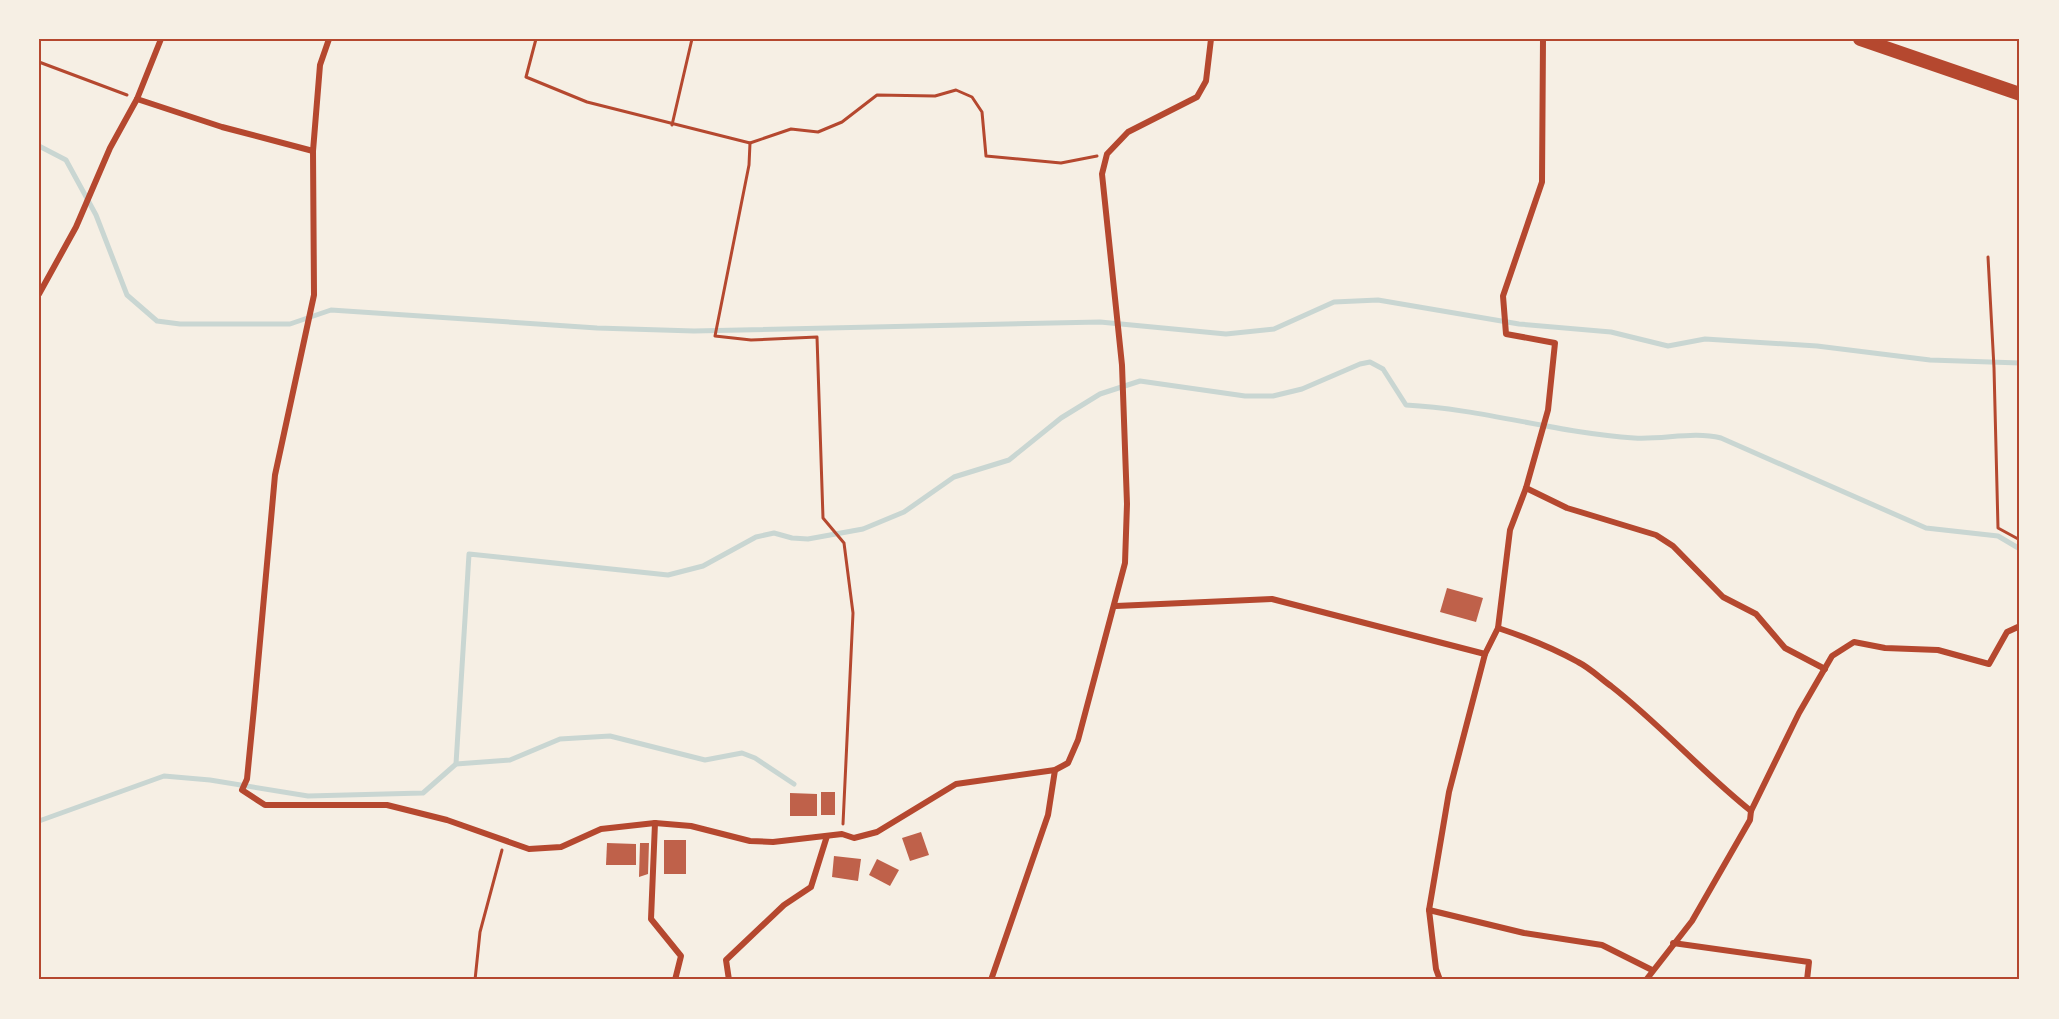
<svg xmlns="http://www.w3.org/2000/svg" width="2059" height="1019" viewBox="0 0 2059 1019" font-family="'Fira Sans Condensed',sans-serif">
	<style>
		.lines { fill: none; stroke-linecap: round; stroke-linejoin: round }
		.stream { stroke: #c9d6d2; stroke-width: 5 }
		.building { fill: #bf614a }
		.path { stroke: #b5482f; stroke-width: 3 }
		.minor { stroke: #b5482f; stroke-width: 6 }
		.primary { stroke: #b5482f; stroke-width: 14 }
		.neatline { fill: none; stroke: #b5482f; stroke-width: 2 }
	</style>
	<rect width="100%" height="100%" fill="#f6efe4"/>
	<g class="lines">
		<g class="stream">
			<polyline points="39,146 66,160 96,215 127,295 157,321 180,324 290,324 331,310 597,328 694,331 1100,322 1226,334 1274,329 1334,302 1378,300 1519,324 1611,332 1668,346 1705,339 1817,346 1930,360 2020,363"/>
			<path d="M456,764L469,554L668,575L703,566L756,537L774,533L792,538L808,539L863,529L904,512L954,477L1009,460L1061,418L1100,394L1140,381L1245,396H1273L1302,389L1360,364L1370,362L1383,369L1406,405C1483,409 1557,433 1634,438C1663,440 1693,431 1721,438L1926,528L1998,536L2020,549"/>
			<polyline points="39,821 164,776 210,780 308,796 423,793 456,764 510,760 560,739 610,736 705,760 742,753 755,758 794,784"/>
		</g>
	</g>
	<g class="building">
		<polygon points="1447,588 1483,598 1476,622 1440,612"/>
		<rect x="821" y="792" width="14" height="23"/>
		<polygon points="790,793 817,794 817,816 790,816"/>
		<polygon points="921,832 929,855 910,861 902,838"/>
		<rect x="664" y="840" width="22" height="34"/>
		<polygon points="607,843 636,844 636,865 606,865"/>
		<polygon points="640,843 649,843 648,874 639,877"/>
		<polygon points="834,856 861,859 858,881 832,877"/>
		<polygon points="877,859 899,870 890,886 869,875"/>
	</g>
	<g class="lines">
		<g class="path">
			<polyline points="536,39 526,77 587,102 750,143 791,129 818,132 842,122 877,95 935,96 956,90 972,97 982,112 986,156 1061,163 1097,156"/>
			<polyline points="39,62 127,95"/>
			<polyline points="672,125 692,39"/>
			<polyline points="750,143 749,165 715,336 751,340 817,337 823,518 844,543 853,613 843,824"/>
			<polyline points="1988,257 1994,368 1998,528 2020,540"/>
			<polyline points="475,980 480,932 502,850"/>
		</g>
		<g class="minor">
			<polyline points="329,39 320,65 313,151 314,295 275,475 254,708 247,779 242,790 265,805 387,805 447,820 529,849 561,847 601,829 655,823 691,826 750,841 773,842 842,834 854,838 877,832 956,784 1055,770 1068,763 1078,740 1125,563 1127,504 1122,365 1102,174 1107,154 1128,132 1197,97 1206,81 1211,39"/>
			<polyline points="137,99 222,127 313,151"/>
			<polyline points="39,294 76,227 110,148 137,99 161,39"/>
			<polyline points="1526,488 1567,508 1656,535 1673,546 1723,597 1756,614 1785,648 1825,669"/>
			<polyline points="1116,606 1272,599 1485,654"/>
			<path d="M1498,628C1525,637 1553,648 1578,662C1590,668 1600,678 1611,686C1661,725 1702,772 1751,811"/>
			<polyline points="655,823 651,919 681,956 675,980"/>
			<polyline points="1429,910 1524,933 1602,945 1652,970"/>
			<polyline points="1673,943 1809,962 1807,980"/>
			<polyline points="729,980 726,960 784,905 811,887 827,836"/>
			<polyline points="991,980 1048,815 1055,770"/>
			<polyline points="1440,980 1436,969 1429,910 1449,792 1485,654 1498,628 1510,530 1526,488 1548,410 1555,343 1506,334 1503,296 1542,182 1543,39"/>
			<polyline points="1646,980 1692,921 1750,820 1751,811 1799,713 1832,656 1854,642 1885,648 1938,650 1989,664 2007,632 2020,626"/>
		</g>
		<polyline class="primary" points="1860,39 2020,94"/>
	</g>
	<rect width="2059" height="1019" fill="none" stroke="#f6efe4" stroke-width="81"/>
	<rect x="40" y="40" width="1978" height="938" class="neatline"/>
</svg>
